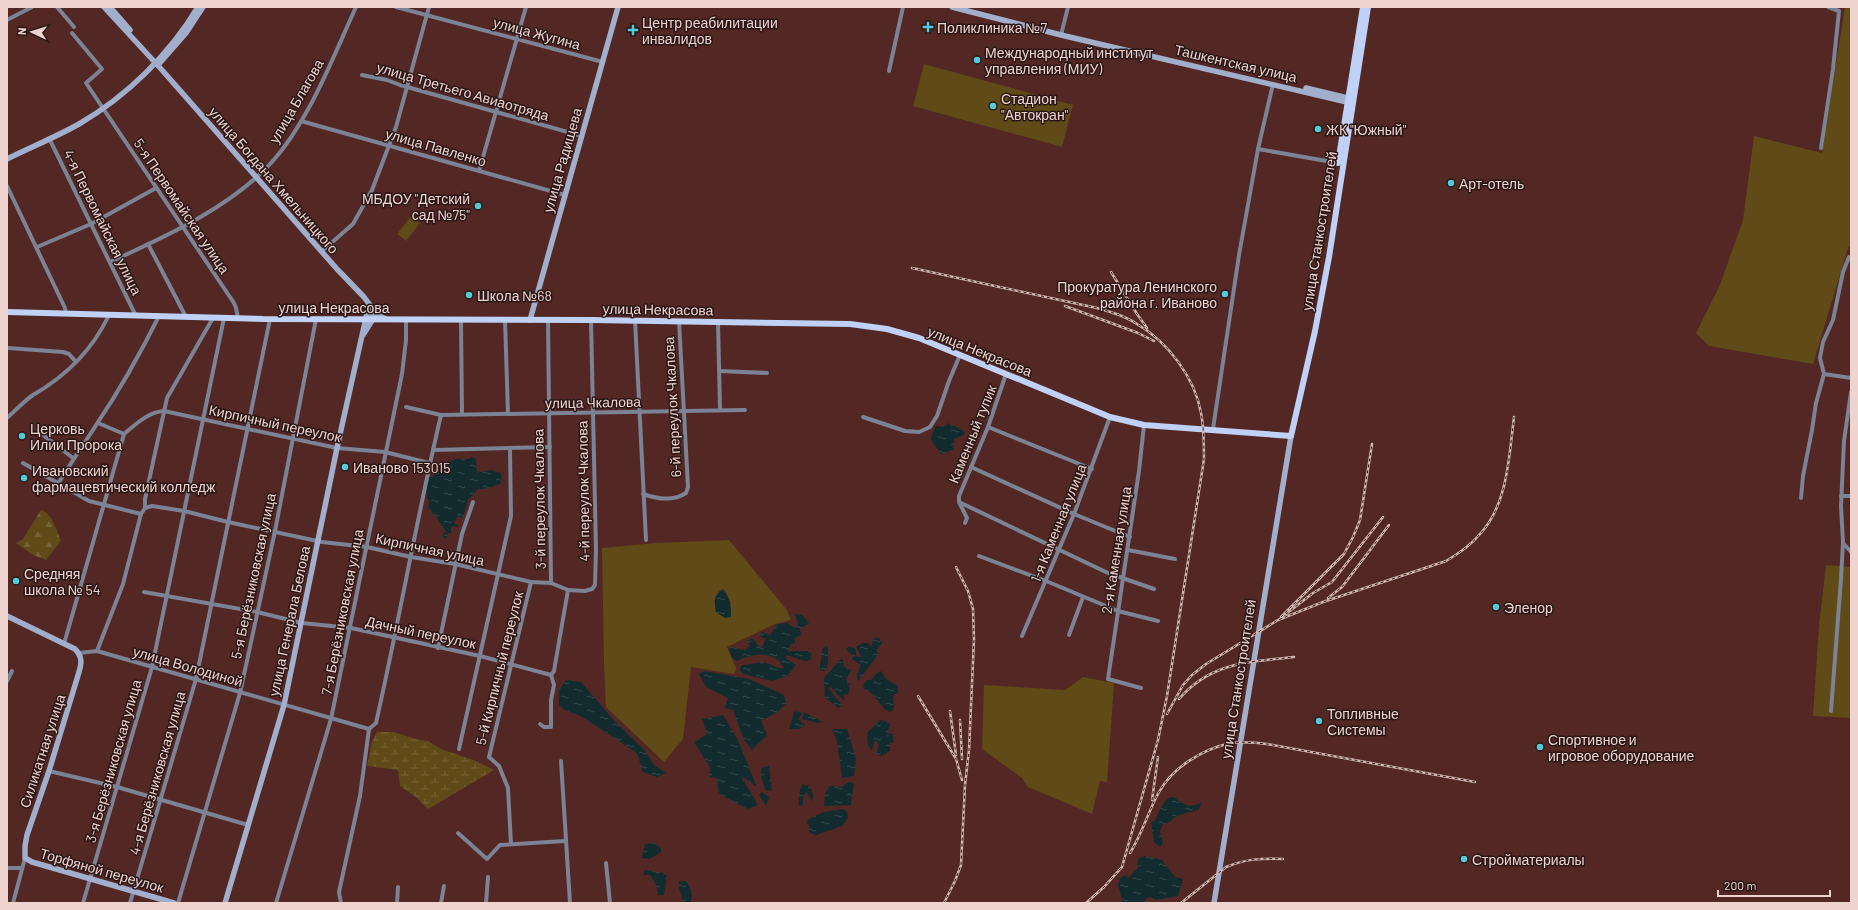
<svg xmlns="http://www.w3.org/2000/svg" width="1858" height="910" viewBox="0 0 1858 910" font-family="Barlow,sans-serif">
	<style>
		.green { fill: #5f4a18 }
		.forest { fill: url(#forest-firs) }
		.wetland { fill: url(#wetland-marsh) }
		.water { fill: url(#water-ripples) }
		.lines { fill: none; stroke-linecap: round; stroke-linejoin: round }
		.street { stroke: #7b8395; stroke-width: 4 }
		.secondary { stroke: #a1afcc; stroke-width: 5.5 }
		.primary { stroke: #bfd1f6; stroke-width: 6 }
		.rail-casing { stroke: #d3b5b1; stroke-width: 2.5 }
		.rail { stroke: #2a1715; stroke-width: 1; stroke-dasharray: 3; stroke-linecap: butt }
		.poi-dot { fill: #52cbd9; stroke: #2a1715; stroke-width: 1.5 }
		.labels { text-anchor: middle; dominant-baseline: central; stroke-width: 3; stroke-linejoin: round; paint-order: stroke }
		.poi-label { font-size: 14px; fill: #efd3cf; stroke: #2a1715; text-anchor: start }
		.street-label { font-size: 14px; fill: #efd3cf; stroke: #2a1715 }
	</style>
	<defs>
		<pattern id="forest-firs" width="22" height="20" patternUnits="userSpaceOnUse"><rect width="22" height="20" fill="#5f4a18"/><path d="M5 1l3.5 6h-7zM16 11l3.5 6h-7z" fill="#766339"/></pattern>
		<pattern id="wetland-marsh" width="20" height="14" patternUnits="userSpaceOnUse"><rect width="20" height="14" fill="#5f4a18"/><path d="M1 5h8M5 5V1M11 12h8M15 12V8" fill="none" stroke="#766339"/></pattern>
		<pattern id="water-ripples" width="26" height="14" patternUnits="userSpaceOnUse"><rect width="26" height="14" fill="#112b2e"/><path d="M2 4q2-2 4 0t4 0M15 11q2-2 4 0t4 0" fill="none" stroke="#34494b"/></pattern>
	</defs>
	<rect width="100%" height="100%" fill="#522724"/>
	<g class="green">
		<polygon points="1845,7 1851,7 1851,245 1848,248 1813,364 1709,346 1696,333 1720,285 1743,220 1754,136 1822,153"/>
		<polygon points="924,64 1073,105 1062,147 913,106"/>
		<polygon points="411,216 420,223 406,241 397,234"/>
		<polygon points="729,540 787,610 791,620 775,624 727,647 736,668 734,674 691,667 683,739 664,762 606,707 604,665 602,548 656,543"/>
		<polygon points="1826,565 1851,567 1851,718 1813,716 1819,625"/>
		<polygon points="1083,677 1114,683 1107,782 1100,781 1092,814 1028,787 1022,778 982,749 984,685 1065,690"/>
	</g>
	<path class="forest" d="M41,510C52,513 57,531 61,541L46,560L33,555L16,543L23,539Z"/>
	<polygon class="wetland" points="377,732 394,732 419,740 428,741 441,749 476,761 494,770 428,809 416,797 400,786 398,770 367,766 372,742"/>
	<g class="water">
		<path d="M949,423L951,426H955L965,432L964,435L954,439L953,450L941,454C932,439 927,443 936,426L943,427Z"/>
		<path d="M471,457L476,459L477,473L491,470L501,473V483C493,487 487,489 478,489L468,500L462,519L459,515L454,522L455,524L458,525V528L455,526L451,527V533H448L446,539L442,537L444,533L446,532L436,517V514L435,512L433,515L430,508L428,510L429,500L427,499L426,486L429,477H433L436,472L442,465V462L445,465L455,459H469Z"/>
		<path d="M723,589C731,600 731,604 731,617L725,618L716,612C714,602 713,595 723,589Z"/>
		<path d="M795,614L802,615L809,623L800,629L801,635L795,638V643L791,644L788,651H807L812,654L810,660L805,661L786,655V658L796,665L787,676L772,681L744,674L740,671L741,665C750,666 757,660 766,663C774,665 776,669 784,668C775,650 753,653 737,661L732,658L729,649L732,646L737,649L744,650L750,646L747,641L752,638L761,649L766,639L760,636L762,632L770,635L777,624L787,623L795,628L798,624Z"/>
		<polygon points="879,637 882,643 877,650 877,656 858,681 857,675 861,665 852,659 853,655 849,653 846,649 849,647 854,648 856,651 856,656 862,658 856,647 863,643 868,643 871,647 873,639"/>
		<polygon points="826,646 828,648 828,663 825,671 820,670 820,667 823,648"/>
		<polygon points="842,658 844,667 851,670 846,680 850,684 848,686 850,688 848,694 843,695 845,701 837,694 830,686 829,689 842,705 839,708 825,698 824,678"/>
		<polygon points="704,671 749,679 784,695 786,704 776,713 761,721 767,735 752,750 744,740 733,710 725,708 728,698 706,687 699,674"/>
		<path d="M881,671L886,679L898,686V692L893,696L894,706L893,710L889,712C879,706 876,693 864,689L863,685L867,680H871L876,674Z"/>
		<polygon points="566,680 581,682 612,718 645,751 654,765 666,773 657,777 643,772 637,753 581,716 565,710 559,705 559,691"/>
		<polygon points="799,711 802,714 798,719 805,725 799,729 789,729 794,712"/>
		<polygon points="804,712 822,722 818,723 802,719"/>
		<polygon points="723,715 738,740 757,787 741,776 758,805 748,809 719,794 717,778 710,777 710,767 694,742 707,734 702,719"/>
		<polygon points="880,720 885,721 890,724 887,736 888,737 889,733 892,731 894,742 890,743 890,751 881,756 876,753 879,745 875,740 872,750 868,746 867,733"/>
		<polygon points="832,729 847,729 856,759 854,776 842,778 837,741"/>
		<polygon points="769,766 772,791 765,790 762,779 761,768"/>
		<polygon points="848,782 854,783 851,805 824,806 825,793 830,786 842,787"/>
		<path d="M803,784L810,787L813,794L812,802L807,792L803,796V805L799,806C799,798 798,790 803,784Z"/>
		<polygon points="762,792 769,797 766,806 759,795"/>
		<path d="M1171,797L1176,798L1177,800L1188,806L1203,803C1199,806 1201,808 1197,810C1189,813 1175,814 1170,822L1163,824L1160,832L1163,843L1160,847L1154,842L1151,822L1155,821C1159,812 1162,802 1171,797Z"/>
		<polygon points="843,809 847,812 848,818 842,826 816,835 809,832 809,825 807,823 808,819 824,812"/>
		<polygon points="655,843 661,848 661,852 650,859 642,858 645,844"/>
		<polygon points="1144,856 1162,860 1175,877 1183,879 1178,896 1155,900 1151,897 1147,898 1143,903 1123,903 1118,885 1120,878 1125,875 1128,878 1138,868 1138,859"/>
		<polygon points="645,870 659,872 667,875 664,895 658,895 656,884 650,875 643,875"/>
		<polygon points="679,881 686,881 692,892 691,903 684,903 679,889"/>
	</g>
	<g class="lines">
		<g class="street">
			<polyline points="57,7 74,27"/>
			<polyline points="396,7 603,62"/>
			<polyline points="7,20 32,7"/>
			<polyline points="72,33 102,69 86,83 234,303 236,308 238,318"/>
			<polyline points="1061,35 1068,7"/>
			<polyline points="889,71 903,7"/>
			<polyline points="362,75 387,80 400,85 582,136"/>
			<polyline points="301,121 565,195"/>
			<polyline points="49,138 136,316"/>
			<polyline points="1821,148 1833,69 1839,11 1828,7"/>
			<polyline points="1258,149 1338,163"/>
			<polyline points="479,171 526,7"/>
			<polyline points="7,186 65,308 66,314"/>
			<polyline points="148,244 186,317"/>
			<polyline points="37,247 91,224 156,188"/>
			<polyline points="322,251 353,224 372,190 396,127 429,7"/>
			<path d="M110,262C165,237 231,207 272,162C309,121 333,57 356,7"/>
			<polyline points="461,320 462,414"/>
			<polyline points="505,320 508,414"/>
			<polyline points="548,320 551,583"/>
			<polyline points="635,320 646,540"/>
			<polyline points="718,322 720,409"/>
			<polyline points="8,348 63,352 69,354 76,362"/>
			<polyline points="719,371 767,373"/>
			<polyline points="1824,374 1851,378"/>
			<polyline points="406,407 441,415 745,410"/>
			<polyline points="863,417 905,431 919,432 930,427 937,416 949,381 960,355"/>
			<path d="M7,418C15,411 24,401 33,395C66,376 92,351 109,315"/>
			<polyline points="988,427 1092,469"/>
			<polyline points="1213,429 1239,255 1258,149 1273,84"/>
			<polyline points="38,431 73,458"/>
			<path d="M124,434C136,424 148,412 164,411L337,448L385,452L429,463"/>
			<polyline points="433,450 550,447"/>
			<polyline points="23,463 89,501 141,514"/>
			<polyline points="971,467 1074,514 1130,537"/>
			<path d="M58,484C71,462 85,443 98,422C121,388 141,352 159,316"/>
			<path d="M643,494C657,499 674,501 686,493L688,487L679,321"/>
			<polyline points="1841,496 1851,496"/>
			<polyline points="1801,498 1803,476 1812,430 1816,403 1824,374 1820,358 1823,342 1833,320 1843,272 1849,257"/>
			<polyline points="959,502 1108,573 1154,589"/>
			<polyline points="145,508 152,506 184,511 228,522 322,542 367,547 411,557 455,564 531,582 551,583 568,590 585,591 592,589 595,585 596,550 591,320"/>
			<polyline points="965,523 967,518 959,502 959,496 988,427 1006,374"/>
			<polyline points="1843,543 1851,552"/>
			<polyline points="1128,550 1175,559"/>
			<polyline points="979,556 1046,581 1118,611 1158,621"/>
			<polyline points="144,592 257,612 302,623 351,628 480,656 551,675"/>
			<polyline points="1069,635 1083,597"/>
			<polyline points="1022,636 1074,514 1110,417"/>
			<polyline points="64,644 124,434 98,423"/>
			<polyline points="438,648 462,534 473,502"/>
			<polyline points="97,651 123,584 141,514 145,508 145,499 167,398 213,318"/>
			<polyline points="79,653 97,651 369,729"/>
			<polyline points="7,681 12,671"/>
			<polyline points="1141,688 1108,679 1139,471 1144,425"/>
			<polyline points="1831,711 1841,579 1843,542 1841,506 1844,441 1851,392"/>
			<polyline points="540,724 544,727 551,727 551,700 554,685 551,675 554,671 568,590"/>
			<path d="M369,729L376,723C399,621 417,517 441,415"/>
			<polyline points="459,749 511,516 510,449"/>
			<polyline points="561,761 570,903"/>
			<polyline points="49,771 117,787 248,825"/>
			<polyline points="458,833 487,859 500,845 565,841"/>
			<polyline points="511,844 508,788 499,766 489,757 531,582"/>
			<polyline points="606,863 610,903"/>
			<polyline points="7,868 21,868"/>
			<polyline points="13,903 25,858"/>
			<polyline points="83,903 152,667 224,318"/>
			<polyline points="130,903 196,679 270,319"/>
			<polyline points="178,903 240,693 275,531 316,319"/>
			<polyline points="276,903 331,719 402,374 406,340 406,320"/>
			<polyline points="341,903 339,892 360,796 369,729"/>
			<polyline points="397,903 398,887"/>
			<polyline points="441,903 444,886"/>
			<polyline points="486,903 488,877"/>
		</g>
		<g class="secondary">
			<polyline points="104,7 162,70 337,269 364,297 377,315 386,319"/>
			<polyline points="110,7 130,30"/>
			<polyline points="952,7 1061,35 1351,103"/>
			<polyline points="158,65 186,33 203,7"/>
			<polyline points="1306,88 1352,99"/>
			<path d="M7,159C31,147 56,137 79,124C127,96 170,54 198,7"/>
			<polyline points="530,320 618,7"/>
			<polyline points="363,335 373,319 369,306"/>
			<path d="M7,616L75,649C82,656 82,663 79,672L49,771L27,835L25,846V858L32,862L174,903"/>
			<polyline points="225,903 284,705 337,448 369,304"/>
			<polyline points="1214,903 1291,436"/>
		</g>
		<g class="primary">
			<polyline points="1338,163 1363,7"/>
			<polyline points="7,312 263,319 591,320 850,324 887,329 919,338 1110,417 1144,425 1291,436 1315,331 1329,257 1368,7"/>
		</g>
		<defs>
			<g id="rail">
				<path d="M912,268L1097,308C1111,312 1125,316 1137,324C1168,342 1195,378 1201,413C1204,428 1204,444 1204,459L1167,696L1158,740L1122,867L1104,887L1086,903"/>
				<polyline points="1111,272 1137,314 1147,328"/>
				<polyline points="1065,306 1138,333 1154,341"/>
				<polyline points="1328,598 1342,587 1389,525"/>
				<polyline points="1286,614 1313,593 1332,582 1383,517"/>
				<polyline points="1281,617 1344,554 1353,537 1360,520 1372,444"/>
				<polyline points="918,696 956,759 962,780"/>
				<path d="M1179,699C1211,662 1249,662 1294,657"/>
				<polyline points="950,711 956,755"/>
				<path d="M1167,714L1183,685L1192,675L1206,664L1278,620L1323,602L1446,561C1458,554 1471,545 1480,534C1508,504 1509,456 1514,417"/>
				<polyline points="960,720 962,759"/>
				<polyline points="1152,800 1158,757"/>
				<path d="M1130,853C1142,834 1148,812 1159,792C1173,767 1203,749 1231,743C1242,741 1255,743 1267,744L1475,782"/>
				<polyline points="944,903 955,881 961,865 965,785 969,750 974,639 973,609 968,591 956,567"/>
				<path d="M1181,903L1226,867C1245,859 1262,858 1283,859"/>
			</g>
		</defs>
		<use href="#rail" class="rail-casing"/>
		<use href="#rail" class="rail"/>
	</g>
	<g class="poi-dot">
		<path d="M926 21h4v4h4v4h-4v4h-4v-4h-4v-4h4z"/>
		<path d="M631 24h4v4h4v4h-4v4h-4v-4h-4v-4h4z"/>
		<circle cx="977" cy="60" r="4"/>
		<circle cx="993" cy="106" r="4"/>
		<circle cx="1318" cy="129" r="4"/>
		<circle cx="1451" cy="183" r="4"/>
		<circle cx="478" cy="206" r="4"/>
		<circle cx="1225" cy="294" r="4"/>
		<circle cx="469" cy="295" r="4"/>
		<circle cx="22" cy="436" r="4"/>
		<circle cx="345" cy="467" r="4"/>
		<circle cx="24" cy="478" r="4"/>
		<circle cx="16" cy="581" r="4"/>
		<circle cx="1496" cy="607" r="4"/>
		<circle cx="1319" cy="721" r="4"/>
		<circle cx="1540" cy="747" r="4"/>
		<circle cx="1464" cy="859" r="4"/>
	</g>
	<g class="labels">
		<g class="poi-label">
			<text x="642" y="22">Центр реабилитации<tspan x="642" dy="16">инвалидов</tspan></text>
			<text x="937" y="27">Поликлиника №7</text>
			<text x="985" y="52">Международный институт<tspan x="985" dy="16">управления (МИУ)</tspan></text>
			<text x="1001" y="98">Стадион<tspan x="1001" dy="16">"Автокран"</tspan></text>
			<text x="1326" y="129">ЖК "Южный"</text>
			<text x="1459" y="183">Арт-отель</text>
			<text x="470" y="198" text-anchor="end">МБДОУ "Детский<tspan x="470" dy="16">сад №75"</tspan></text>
			<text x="1217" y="286" text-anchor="end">Прокуратура Ленинского<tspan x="1217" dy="16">района г. Иваново</tspan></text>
			<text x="477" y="295">Школа №68</text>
			<text x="30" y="428">Церковь<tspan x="30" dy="16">Илии Пророка</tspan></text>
			<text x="353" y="467">Иваново 153015</text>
			<text x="32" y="470">Ивановский<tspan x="32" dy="16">фармацевтический колледж</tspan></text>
			<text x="24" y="573">Средняя<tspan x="24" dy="16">школа № 54</tspan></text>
			<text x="1504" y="607">Эленор</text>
			<text x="1327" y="713">Топливные<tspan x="1327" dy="16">Системы</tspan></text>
			<text x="1548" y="739">Спортивное и<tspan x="1548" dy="16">игровое оборудование</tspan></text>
			<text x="1472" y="859">Стройматериалы</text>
		</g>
		<g class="street-label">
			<text transform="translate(537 33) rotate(15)">улица Жугина</text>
			<text transform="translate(1236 63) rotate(13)">Ташкентская улица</text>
			<text transform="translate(463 91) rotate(16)">улица Третьего Авиаотряда</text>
			<text transform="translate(296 101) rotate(-60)">улица Благова</text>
			<text transform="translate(436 147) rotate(16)">улица Павленко</text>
			<text transform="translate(562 160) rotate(-74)">улица Радищева</text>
			<text transform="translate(274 180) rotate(49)">улица Богдана Хмельницкого</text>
			<text transform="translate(182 206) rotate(56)">5-я Первомайская улица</text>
			<text transform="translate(103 222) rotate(64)">4-я Первомайская улица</text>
			<text transform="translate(1319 231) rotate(-81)">улица Станкостроителей</text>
			<text x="334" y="307">улица Некрасова</text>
			<text transform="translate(658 309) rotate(1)">улица Некрасова</text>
			<text transform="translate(980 351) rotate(22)">улица Некрасова</text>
			<text transform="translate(593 402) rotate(-1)">улица Чкалова</text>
			<text transform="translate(672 407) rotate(-93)">6-й переулок Чкалова</text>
			<text transform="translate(275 423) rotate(12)">Кирпичный переулок</text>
			<text transform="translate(972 434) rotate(-68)">Каменный тупик</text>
			<text transform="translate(583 491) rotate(-91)">4-й переулок Чкалова</text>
			<text transform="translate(539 499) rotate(-91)">3-й переулок Чкалова</text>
			<text transform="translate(1058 523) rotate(-68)">1-я Каменная улица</text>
			<text transform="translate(430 549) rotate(12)">Кирпичная улица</text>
			<text transform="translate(1116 550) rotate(-81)">2-я Каменная улица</text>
			<text transform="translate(253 576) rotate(-78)">5-я Берёзниковская улица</text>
			<text transform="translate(342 612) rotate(-79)">7-я Берёзниковская улица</text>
			<text transform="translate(289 621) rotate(-78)">улица Генерала Белова</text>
			<text transform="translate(421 632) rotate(12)">Дачный переулок</text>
			<text transform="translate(188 666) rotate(16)">улица Володиной</text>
			<text transform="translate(499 668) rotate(-76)">5-й Кирпичный переулок</text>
			<text transform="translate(1238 679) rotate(-81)">улица Станкостроителей</text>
			<text transform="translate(42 751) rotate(-72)">Силикатная улица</text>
			<text transform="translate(113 761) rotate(-74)">3-я Берёзниковская улица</text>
			<text transform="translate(157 773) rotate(-74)">4-я Берёзниковская улица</text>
			<text transform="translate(102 870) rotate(16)">Торфяной переулок</text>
		</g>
	</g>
	<rect width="1858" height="910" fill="none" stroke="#efd3cf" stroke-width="16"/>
	<g transform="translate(32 32) rotate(274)" stroke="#2a1715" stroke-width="3" paint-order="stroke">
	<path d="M0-3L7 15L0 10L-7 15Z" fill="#efd3cf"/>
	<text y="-6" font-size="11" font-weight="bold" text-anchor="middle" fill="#efd3cf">N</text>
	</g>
	<path d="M1718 890v6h112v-6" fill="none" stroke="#efd3cf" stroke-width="2"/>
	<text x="1724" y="890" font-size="12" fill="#efd3cf" stroke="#2a1715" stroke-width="3" paint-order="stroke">200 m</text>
</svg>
